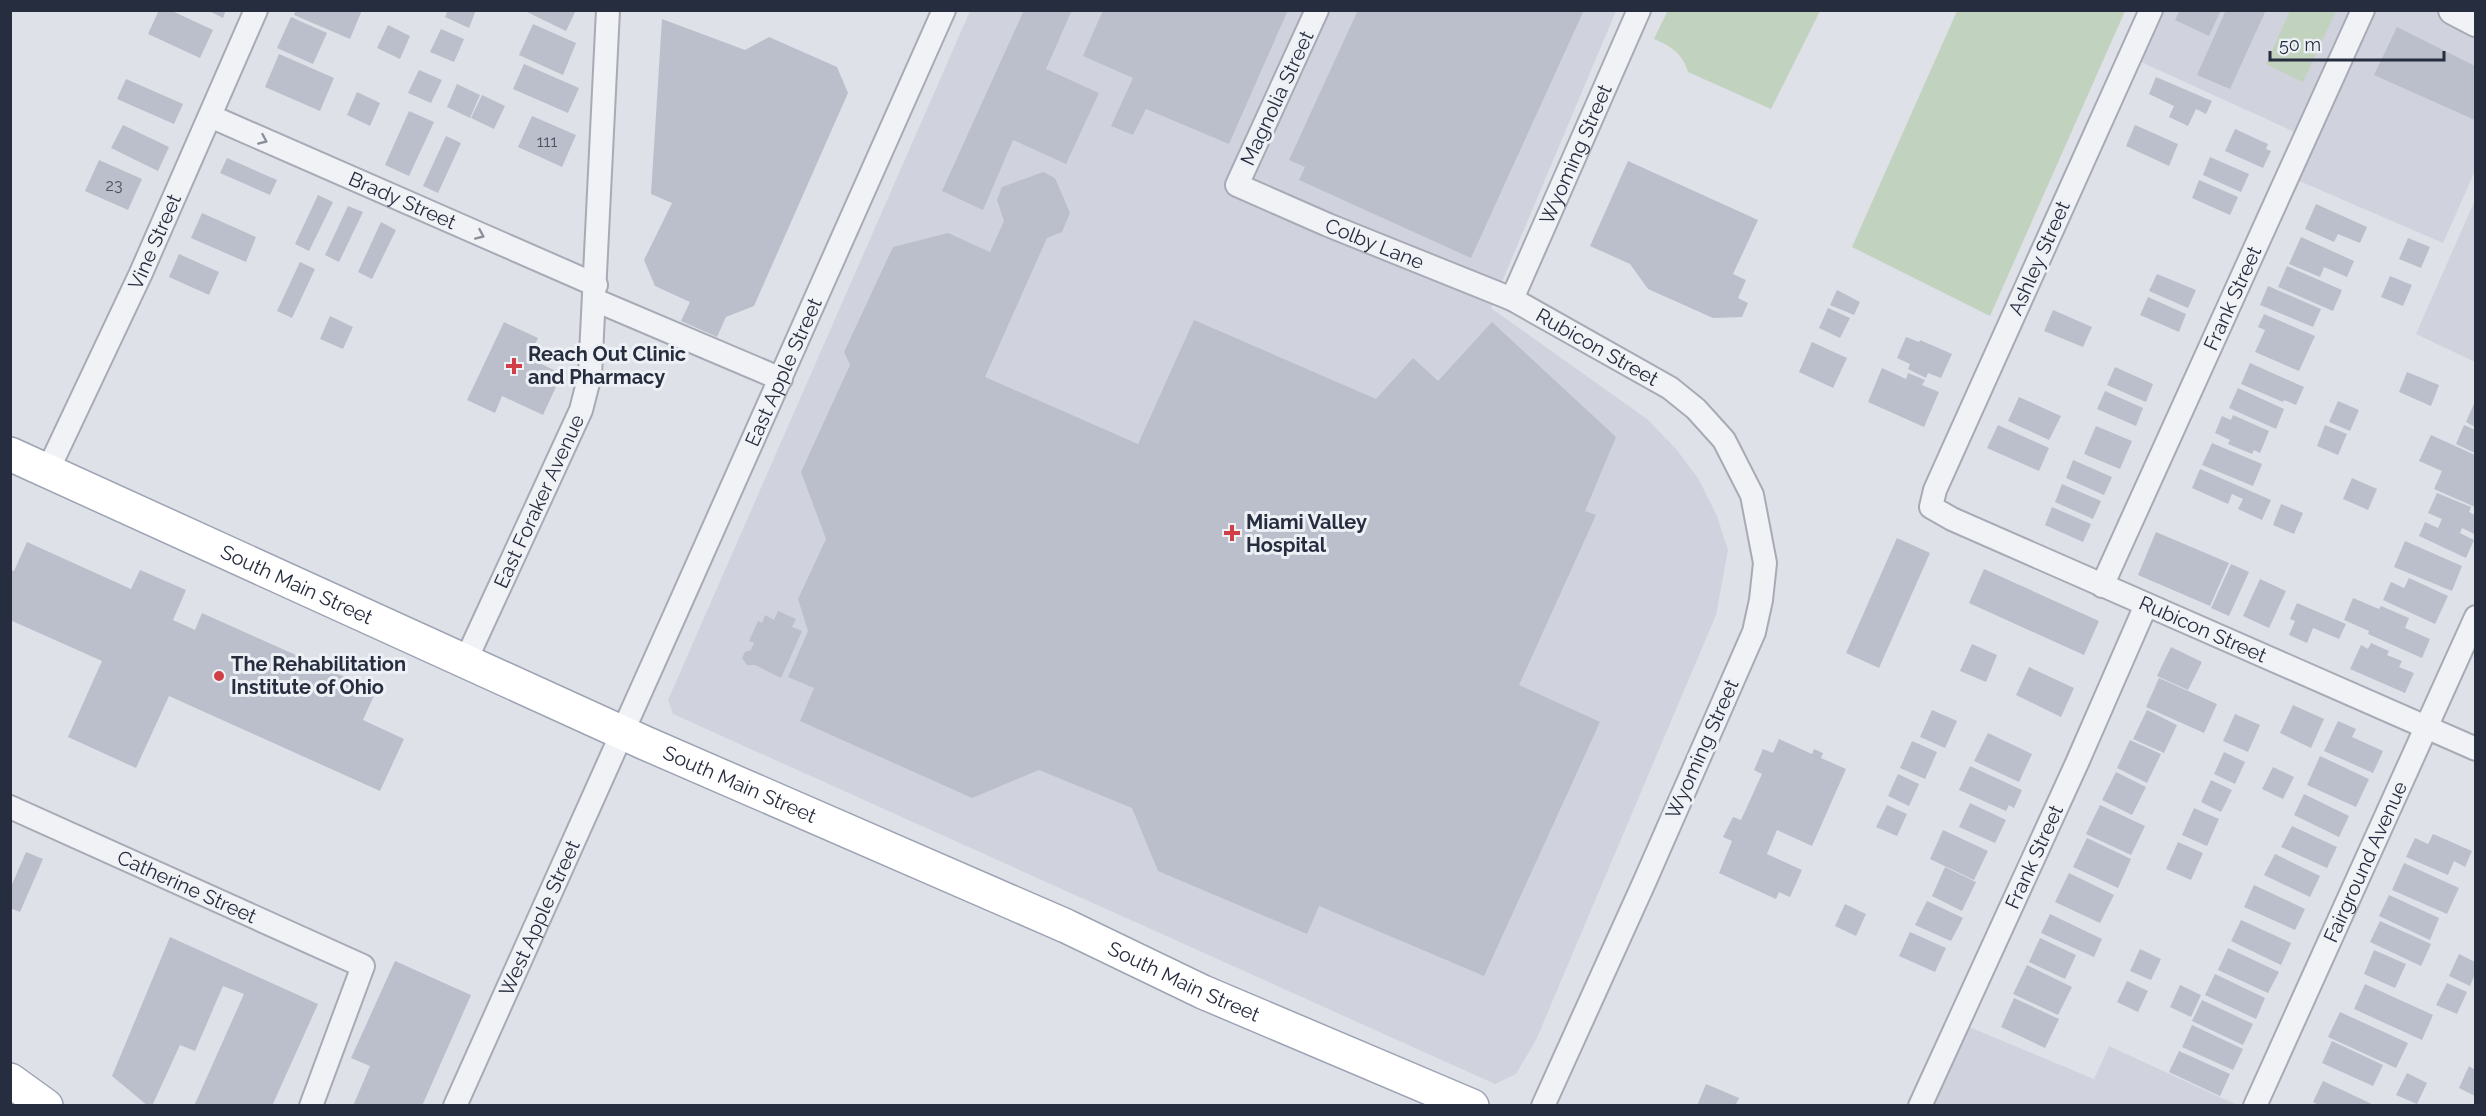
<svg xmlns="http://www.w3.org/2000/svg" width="2486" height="1116" viewBox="0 0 2486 1116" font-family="Raleway,sans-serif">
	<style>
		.built { fill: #d0d3dd }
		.green { fill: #c1d2be }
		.building { fill: #bbbfcb }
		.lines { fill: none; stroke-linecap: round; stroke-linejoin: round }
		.minor-casing { stroke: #a7abb5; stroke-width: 26 }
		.tertiary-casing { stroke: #a7abb5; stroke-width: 32 }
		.primary-casing { stroke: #9da3b4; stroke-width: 36 }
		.minor { stroke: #f0f2f6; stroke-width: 22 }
		.tertiary { stroke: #f0f2f6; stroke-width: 28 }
		.primary { stroke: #fff; stroke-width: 33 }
		.oneway { stroke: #8b909a }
		.poi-dot { fill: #d13e45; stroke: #edf0f5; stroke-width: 2 }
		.labels { text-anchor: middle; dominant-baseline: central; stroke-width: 6; stroke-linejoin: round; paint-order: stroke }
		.number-label { font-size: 16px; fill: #4b5262 }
		.street-label { font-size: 20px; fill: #262d3f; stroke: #edf0f5 }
		.poi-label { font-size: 20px; font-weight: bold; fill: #262d3f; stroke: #edf0f5; text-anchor: start }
	</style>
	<rect width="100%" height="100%" fill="#dee1e8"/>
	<g class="built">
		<polygon points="970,11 1616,11 1491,308 1647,419 1676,449 1698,478 1717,516 1728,550 1716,615 1536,1040 1516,1074 1495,1084 673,714 668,700"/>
		<polygon points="2163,11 2357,11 2301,135 2141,62"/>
		<polygon points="2375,11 2438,11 2475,31 2475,171 2443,243 2297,180"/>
		<polygon points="2475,200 2475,362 2416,334"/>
		<polygon points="1967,1026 2094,1079 2109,1046 2237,1105 1931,1106"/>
	</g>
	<g class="green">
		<path d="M1668,10H1820V11L1771,109L1688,72C1683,54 1671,46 1654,39Z"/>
		<polygon points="1957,11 2125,11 1990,316 1852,247"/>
		<polygon points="2290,11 2336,11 2303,82 2266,64"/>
	</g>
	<g class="building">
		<polygon points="159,10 170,10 213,30 200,58 148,34"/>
		<polygon points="207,10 226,10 223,18"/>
		<polygon points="296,10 362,10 350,39 294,15"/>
		<polygon points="448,10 476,10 469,28 445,17"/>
		<polygon points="523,10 576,10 566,31"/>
		<polygon points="1024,10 1072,10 1046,69 1099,93 1066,164 1013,140 983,210 942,191"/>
		<polygon points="1103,10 1288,10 1229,144 1146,109 1133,135 1111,126 1133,78 1083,56"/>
		<polygon points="1358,10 1584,10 1471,258 1299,180 1305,167 1289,160"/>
		<polygon points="2180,10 2221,10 2209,36 2175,20"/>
		<polygon points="2226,10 2266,10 2230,89 2197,75"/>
		<polygon points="291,17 327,33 313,64 277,48"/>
		<polygon points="662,19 745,50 769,37 837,67 848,93 754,306 726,317 717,337 681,321 690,302 655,286 644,260 672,203 651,194"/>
		<polygon points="533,24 576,43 563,75 519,55"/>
		<polygon points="388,25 410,36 400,59 377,48"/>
		<polygon points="2397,27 2475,66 2475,120 2374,75"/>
		<polygon points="441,29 464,39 454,62 430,52"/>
		<polygon points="279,54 334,78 320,111 265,87"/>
		<polygon points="524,64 579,88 568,113 513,89"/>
		<polygon points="419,70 442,80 431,103 408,93"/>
		<polygon points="2156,77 2212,101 2206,114 2196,109 2188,126 2169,117 2174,106 2149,94"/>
		<polygon points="126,79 183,104 174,124 117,99"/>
		<polygon points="457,84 480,95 470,118 447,107"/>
		<polygon points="357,92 380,103 370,126 347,115"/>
		<polygon points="482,95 505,106 494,129 471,118"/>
		<polygon points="409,111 434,122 409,176 385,165"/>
		<polygon points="532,116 576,135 562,167 518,147"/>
		<polygon points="123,125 169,147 158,171 111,148"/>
		<polygon points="2135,125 2178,144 2169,166 2126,146"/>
		<polygon points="2235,129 2268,144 2266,149 2271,151 2263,168 2225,151"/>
		<polygon points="446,136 461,143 438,193 423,186"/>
		<polygon points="2210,157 2249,174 2241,192 2203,175"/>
		<polygon points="227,158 277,180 270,195 220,173"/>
		<polygon points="99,160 142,179 128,210 85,191"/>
		<polygon points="1628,161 1758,220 1733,274 1746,280 1738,298 1748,303 1742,317 1713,318 1648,289 1630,264 1590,246"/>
		<polygon points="1043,172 1055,178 1070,213 1062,232 1047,238 985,377 1138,444 1194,320 1376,399 1413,358 1438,381 1492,322 1616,437 1585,511 1596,515 1519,685 1600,722 1484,976 1319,906 1307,934 1158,871 1132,808 1039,770 972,798 800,721 814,688 788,677 808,631 798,599 826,539 801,472 850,365 844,352 893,247 948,233 990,252 1004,221 997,200 1002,187"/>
		<polygon points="2199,180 2238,197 2230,215 2192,198"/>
		<polygon points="318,195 333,202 309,251 295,244"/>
		<polygon points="2316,204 2367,227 2360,243 2338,234 2334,242 2305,229"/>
		<polygon points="348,206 363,212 339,262 325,255"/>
		<polygon points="202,213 256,237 246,262 191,238"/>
		<polygon points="381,222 396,230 372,279 358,272"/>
		<polygon points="2301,237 2354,261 2347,277 2324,267 2320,277 2289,264"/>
		<polygon points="2408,238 2430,247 2421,268 2399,259"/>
		<polygon points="179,254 219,272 209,295 169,277"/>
		<polygon points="300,262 315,269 292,318 277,311"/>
		<polygon points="2287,266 2342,290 2333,311 2278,287"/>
		<polygon points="2157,274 2196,290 2188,308 2149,291"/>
		<polygon points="2390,276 2412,285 2403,306 2381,297"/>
		<polygon points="2268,286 2321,309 2313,327 2260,305"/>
		<polygon points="1837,290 1860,302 1854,315 1830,305"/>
		<polygon points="2148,297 2186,314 2179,332 2140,315"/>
		<polygon points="1828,308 1850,318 1840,338 1819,328"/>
		<polygon points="2053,310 2092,327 2083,347 2044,331"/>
		<polygon points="2264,314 2315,336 2299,371 2255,352 2265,330 2258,327"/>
		<polygon points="330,316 353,327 343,349 320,339"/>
		<polygon points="504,322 538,338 529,358 562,374 543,415 502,396 495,413 467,400"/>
		<polygon points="1906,337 1919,342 1920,340 1952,354 1941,378 1928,373 1926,378 1908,369 1910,364 1897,358"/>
		<polygon points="1812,342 1847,358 1833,388 1799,372"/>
		<polygon points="2250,363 2304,387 2296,405 2284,400 2283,402 2241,384"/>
		<polygon points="2115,367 2153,384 2146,402 2107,385"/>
		<polygon points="1882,368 1906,379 1908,373 1925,380 1922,385 1939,392 1924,427 1868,402"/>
		<polygon points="2407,372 2439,385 2431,406 2399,392"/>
		<polygon points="2238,388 2284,409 2276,429 2229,408"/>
		<polygon points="2105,391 2143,408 2136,426 2097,409"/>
		<polygon points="2019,397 2061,416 2049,440 2008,421"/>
		<polygon points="2338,401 2359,410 2350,431 2329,422"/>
		<polygon points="2475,401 2475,427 2466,422"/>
		<polygon points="2233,415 2269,431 2260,453 2254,450 2252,454 2228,444 2230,440 2215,433 2222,416 2231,420"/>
		<polygon points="1998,425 2049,448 2039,471 1987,448"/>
		<polygon points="2325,425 2347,434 2338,455 2317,446"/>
		<polygon points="2464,425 2475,430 2475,453 2456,444"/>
		<polygon points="2096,426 2132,441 2120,469 2084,454"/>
		<polygon points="2431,435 2475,455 2475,507 2434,489 2442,471 2419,461"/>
		<polygon points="2212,443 2262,464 2253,486 2202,465"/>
		<polygon points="2073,460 2112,477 2104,495 2066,478"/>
		<polygon points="2200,469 2271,500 2262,520 2238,509 2243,499 2232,494 2228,504 2192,488"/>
		<polygon points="2352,478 2377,489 2368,510 2343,499"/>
		<polygon points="2062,484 2101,501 2093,519 2055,502"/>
		<polygon points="2437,493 2471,507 2469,512 2475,515 2474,534 2462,528 2460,533 2474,540 2466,558 2419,536 2425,522 2438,528 2442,519 2428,513"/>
		<polygon points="2281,504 2303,513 2294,534 2273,525"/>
		<polygon points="2052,507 2091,524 2083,542 2045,525"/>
		<polygon points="2156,532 2229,563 2210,606 2138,575"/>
		<polygon points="1897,538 1930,553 1879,668 1846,653"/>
		<polygon points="2405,541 2462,566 2452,591 2394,567"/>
		<polygon points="27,542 131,589 140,570 186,590 173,620 195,630 202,613 376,691 363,720 404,739 380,791 169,696 136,768 68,737 102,661 10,620 10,570 14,571"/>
		<polygon points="2231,564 2249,572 2229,616 2211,608"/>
		<polygon points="1984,569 2099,621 2084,655 1969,603"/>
		<polygon points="2409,578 2448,596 2435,624 2383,600 2391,582 2404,588"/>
		<polygon points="2260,579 2286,591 2269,628 2243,616"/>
		<polygon points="2353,598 2379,609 2381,606 2409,618 2405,628 2430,639 2422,658 2368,634 2369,631 2344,620"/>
		<polygon points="2297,603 2346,624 2339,639 2313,628 2307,643 2289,635 2295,621 2290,619"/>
		<polygon points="778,611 796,619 792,627 802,631 781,678 755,665 747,665 742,658 745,652 751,650 754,643 749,641 758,621 762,623 765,615 774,620"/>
		<polygon points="2371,643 2389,651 2387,655 2402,661 2399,667 2414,673 2405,693 2350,669 2361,645 2368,649"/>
		<polygon points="1972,644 1997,655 1986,682 1960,671"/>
		<polygon points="2171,647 2202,662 2188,690 2157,676"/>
		<polygon points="2029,667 2074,688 2061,717 2016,695"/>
		<polygon points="2159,678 2217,704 2204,733 2146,707"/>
		<polygon points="2293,705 2324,719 2311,748 2280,733"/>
		<polygon points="1932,710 1957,721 1945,748 1920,737"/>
		<polygon points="2147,710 2177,725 2164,753 2133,739"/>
		<polygon points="2235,714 2260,725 2248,752 2223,741"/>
		<polygon points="2338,721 2356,729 2352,737 2383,751 2373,773 2324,751"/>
		<polygon points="1988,733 2032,754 2019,782 1974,761"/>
		<polygon points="1779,739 1812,754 1814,749 1823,753 1821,758 1846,769 1812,846 1777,830 1767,854 1802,870 1790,897 1779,892 1776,899 1719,873 1732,841 1723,837 1733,817 1741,820 1762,774 1754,770 1763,749 1773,753"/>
		<polygon points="2130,740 2161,754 2147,783 2117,768"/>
		<polygon points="1912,741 1937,752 1925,779 1900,768"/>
		<polygon points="2224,752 2245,762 2235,784 2214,774"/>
		<polygon points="2320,756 2369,779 2356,807 2307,785"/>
		<polygon points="1970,766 2022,790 2014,808 2009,805 2006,811 1959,790"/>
		<polygon points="2273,767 2294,777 2283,799 2262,789"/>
		<polygon points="2116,772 2146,787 2132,815 2102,800"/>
		<polygon points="1898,774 1919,784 1909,806 1888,796"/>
		<polygon points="2211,780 2232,790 2221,812 2201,802"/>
		<polygon points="2304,794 2349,816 2339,837 2294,815"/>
		<polygon points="1970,803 2006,820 1995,843 1959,827"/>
		<polygon points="1887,805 1907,814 1897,836 1876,827"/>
		<polygon points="2100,805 2145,826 2131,855 2086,834"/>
		<polygon points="2194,808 2219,819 2207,846 2182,835"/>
		<polygon points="2292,826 2337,847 2327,868 2281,847"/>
		<polygon points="1943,830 1988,851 1974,880 1930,859"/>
		<polygon points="2433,834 2472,851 2465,867 2454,861 2448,875 2406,857 2415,838 2428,844"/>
		<polygon points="2087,838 2131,859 2118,888 2073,867"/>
		<polygon points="2178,842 2203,853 2191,880 2166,869"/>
		<polygon points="26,852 43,859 20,912 10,908 10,889"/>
		<polygon points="2275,854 2320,876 2310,897 2264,875"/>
		<polygon points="2404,863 2459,888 2447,914 2392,890"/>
		<polygon points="1945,867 1976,882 1962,911 1932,896"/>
		<polygon points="2069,873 2114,895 2100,923 2055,902"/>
		<polygon points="2254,885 2305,909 2295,930 2244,907"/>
		<polygon points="2389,895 2439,918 2430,940 2379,916"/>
		<polygon points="1927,901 1963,918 1951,941 1915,925"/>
		<polygon points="1845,904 1866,914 1856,936 1835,926"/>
		<polygon points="2050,914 2102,939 2094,957 2041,933"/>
		<polygon points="2241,920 2291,943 2281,965 2231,941"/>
		<polygon points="2380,921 2431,944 2421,966 2370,942"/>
		<polygon points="1910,932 1946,948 1935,972 1899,956"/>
		<polygon points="170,937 318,1004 272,1106 194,1106 244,994 223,986 195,1051 180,1045 152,1106 148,1106 112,1076"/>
		<polygon points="2040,938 2076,955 2065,979 2029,962"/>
		<polygon points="2228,948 2279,972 2268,993 2218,970"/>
		<polygon points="2140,949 2161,959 2151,980 2130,971"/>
		<polygon points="2374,950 2406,964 2395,988 2364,974"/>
		<polygon points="2459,954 2475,962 2475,974 2470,986 2449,976"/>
		<polygon points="395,961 471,995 422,1106 353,1106 370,1066 351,1058"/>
		<polygon points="2027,965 2072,987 2058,1015 2013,994"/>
		<polygon points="2215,974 2265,998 2256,1019 2205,995"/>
		<polygon points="2127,981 2148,991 2138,1012 2117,1002"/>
		<polygon points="2447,983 2467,992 2457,1014 2436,1005"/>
		<polygon points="2365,984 2433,1015 2422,1040 2354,1009"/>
		<polygon points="2180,985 2201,995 2191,1017 2170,1007"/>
		<polygon points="2014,998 2059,1019 2045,1048 2001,1027"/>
		<polygon points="2202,1000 2253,1024 2243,1045 2192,1021"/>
		<polygon points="2340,1012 2408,1043 2396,1068 2328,1037"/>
		<polygon points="2192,1025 2243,1049 2233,1070 2182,1047"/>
		<polygon points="2332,1041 2383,1065 2373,1086 2322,1063"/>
		<polygon points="2179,1051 2230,1074 2220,1096 2169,1072"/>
		<polygon points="2469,1066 2475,1070 2475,1096 2459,1088"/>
		<polygon points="2407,1073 2427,1083 2417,1104 2396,1095"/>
		<polygon points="2323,1081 2376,1106 2320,1106 2313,1102"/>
		<polygon points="1706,1084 1739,1098 1735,1106 1697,1106"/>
	</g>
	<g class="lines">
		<defs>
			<g id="minor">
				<path id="s1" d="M1317,10L1237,185L1328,225L1512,299L1670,388L1696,409L1724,440L1752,495L1765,563L1761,600L1754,632L1644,883L1543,1106"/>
				<path id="s2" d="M2151,10L1935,490L1931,507L1952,519L2476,749"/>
				<path id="s3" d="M210,116L596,285"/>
				<path id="s4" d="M1512,299L1639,10"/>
				<polyline points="595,300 781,379"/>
				<path id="s5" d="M48,470L141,273L256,10"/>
				<path id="s6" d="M2102,586L2363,10"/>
				<path id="s7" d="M465,662L581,410L590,375L608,10"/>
				<path id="s8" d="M10,807L363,966L311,1106"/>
				<path id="s9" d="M455,1106C619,741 782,376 944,10"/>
				<path id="s10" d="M1920,1106L2077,763L2146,605"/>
				<path id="s11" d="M2255,1106L2476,617"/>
			</g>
			<polyline id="tertiary" points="2453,10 2476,22"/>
			<g id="primary">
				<path id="s12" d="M10,454L645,743L1066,926L1203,992L1472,1106"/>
				<polyline points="10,1080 46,1106"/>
			</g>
		</defs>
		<use href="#minor" class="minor-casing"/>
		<use href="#tertiary" class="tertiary-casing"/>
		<use href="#primary" class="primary-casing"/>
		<use href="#minor" class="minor"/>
		<use href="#tertiary" class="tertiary"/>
		<use href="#primary" class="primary"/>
	</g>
	<defs><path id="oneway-chevron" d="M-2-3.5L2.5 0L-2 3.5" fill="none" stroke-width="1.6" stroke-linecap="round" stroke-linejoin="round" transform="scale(1.5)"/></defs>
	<g class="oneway">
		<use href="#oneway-chevron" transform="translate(263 140) rotate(24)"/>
		<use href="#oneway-chevron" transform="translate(480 235) rotate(24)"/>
	</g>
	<g class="poi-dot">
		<path d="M511 357h6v6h6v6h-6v6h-6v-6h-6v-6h6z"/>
		<path d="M1229 524h6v6h6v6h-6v6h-6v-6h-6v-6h6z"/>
		<circle cx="219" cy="676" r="6"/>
	</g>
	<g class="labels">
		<g class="number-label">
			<text x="547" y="141">111</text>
			<text x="114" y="185">23</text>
		</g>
		<g class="street-label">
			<text transform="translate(1277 98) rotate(-65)">Magnolia Street</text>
			<text stroke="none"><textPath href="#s4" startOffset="158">Wyoming Street</textPath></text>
			<text stroke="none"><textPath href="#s3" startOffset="210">Brady Street</textPath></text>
			<text stroke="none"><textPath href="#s5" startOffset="252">Vine Street</textPath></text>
			<text stroke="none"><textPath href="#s1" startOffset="342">Colby Lane</textPath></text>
			<text transform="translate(2039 258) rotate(-66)">Ashley Street</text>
			<text stroke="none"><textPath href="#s6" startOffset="316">Frank Street</textPath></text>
			<text stroke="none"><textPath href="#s1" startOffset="588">Rubicon Street</textPath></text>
			<text stroke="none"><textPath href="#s9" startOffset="804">East Apple Street</textPath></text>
			<text stroke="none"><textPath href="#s7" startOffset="177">East Foraker Avenue</textPath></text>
			<text stroke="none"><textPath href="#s12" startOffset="315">South Main Street</textPath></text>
			<text stroke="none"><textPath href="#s2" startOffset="842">Rubicon Street</textPath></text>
			<text transform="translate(1702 749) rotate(-66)">Wyoming Street</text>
			<text stroke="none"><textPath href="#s12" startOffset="801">South Main Street</textPath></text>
			<text stroke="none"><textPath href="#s10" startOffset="274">Frank Street</textPath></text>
			<text stroke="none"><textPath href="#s11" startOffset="268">Fairground Avenue</textPath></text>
			<text stroke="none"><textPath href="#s8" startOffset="194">Catherine Street</textPath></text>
			<text stroke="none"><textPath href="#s9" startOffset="206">West Apple Street</textPath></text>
			<text stroke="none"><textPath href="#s12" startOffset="1287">South Main Street</textPath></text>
		</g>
		<g class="poi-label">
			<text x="528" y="354">Reach Out Clinic<tspan x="528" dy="23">and Pharmacy</tspan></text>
			<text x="1246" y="522">Miami Valley<tspan x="1246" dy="23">Hospital</tspan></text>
			<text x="231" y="664">The Rehabilitation<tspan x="231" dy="23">Institute of Ohio</tspan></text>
		</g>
	</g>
	<rect width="2486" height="1116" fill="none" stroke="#262d3f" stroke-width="24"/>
	<path d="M2270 51v9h174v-9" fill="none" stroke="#262d3f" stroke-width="3"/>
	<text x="2279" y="51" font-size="18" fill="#262d3f" stroke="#edf0f5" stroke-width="4.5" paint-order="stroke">50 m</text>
</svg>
